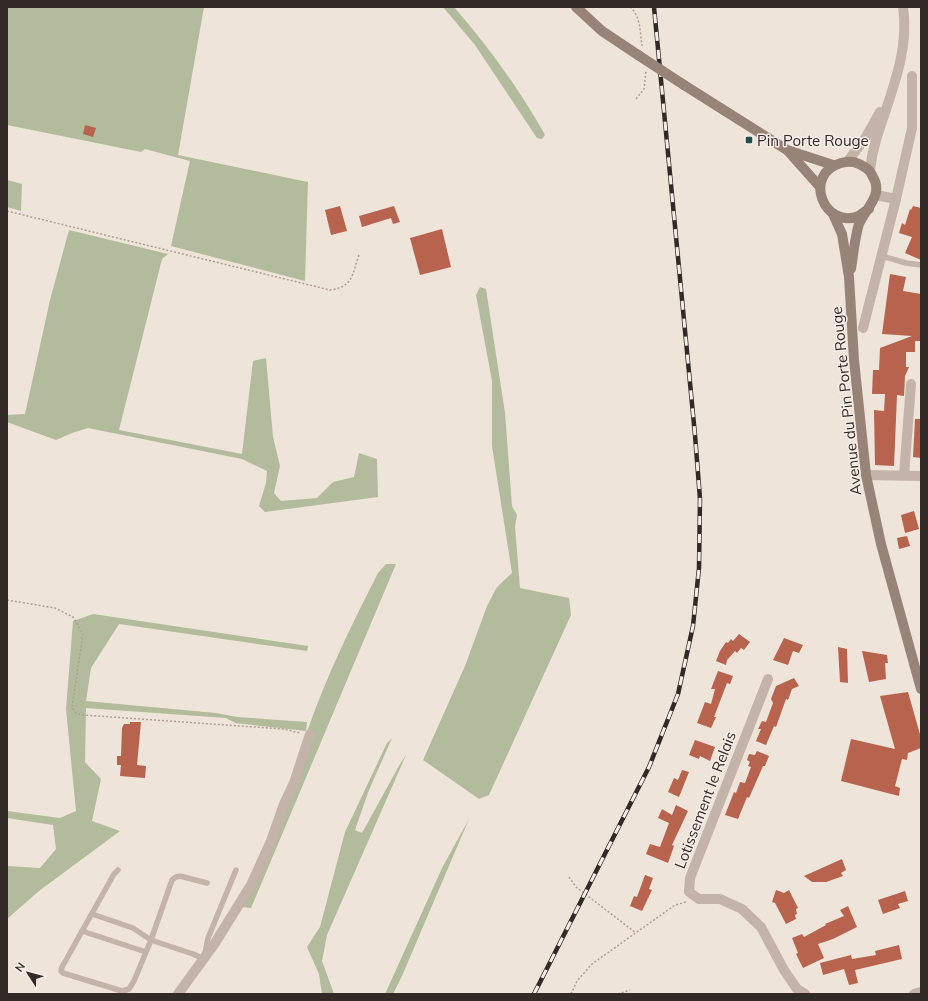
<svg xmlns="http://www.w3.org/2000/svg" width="928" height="1001" viewBox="0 0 928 1001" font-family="Mulish,sans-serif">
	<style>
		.green { fill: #b2bb9c }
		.building { fill: #b8634e }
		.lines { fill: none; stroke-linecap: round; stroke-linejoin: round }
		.path { stroke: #b09e92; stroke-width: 1.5; stroke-dasharray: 2 2; stroke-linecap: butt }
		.service { stroke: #c4b3a8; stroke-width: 5.5 }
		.minor { stroke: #c4b3a8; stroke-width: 10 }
		.tertiary { stroke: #c4b3a8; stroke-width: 10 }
		.secondary { stroke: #988379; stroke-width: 10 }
		.rail-casing { stroke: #322a27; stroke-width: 4.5 }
		.rail { stroke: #f6eee6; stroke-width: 3; stroke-dasharray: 9; stroke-linecap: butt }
		.secondary-bridge { stroke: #988379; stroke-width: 10 }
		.poi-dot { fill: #214e4f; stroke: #f6eee6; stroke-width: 1.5 }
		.labels { text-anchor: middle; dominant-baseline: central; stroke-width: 3; stroke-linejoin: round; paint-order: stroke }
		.poi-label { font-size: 15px; fill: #322a27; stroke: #f6eee6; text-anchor: start }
		.street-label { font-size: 15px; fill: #322a27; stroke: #f6eee6 }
	</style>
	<rect width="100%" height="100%" fill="#eee4da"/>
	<g class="green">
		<polygon points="7,7 204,7 178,155 308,182 305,281 171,246 190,161 145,149 141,152 7,125"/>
		<path d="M443,7H454C488,46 520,90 545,135L542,139L537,138L475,45Z"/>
		<polygon points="7,180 22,184 21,211 7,207"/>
		<polygon points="69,230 168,254 162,259 119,430 242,454 253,361 266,358 273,437 280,466 274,493 281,501 317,498 333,482 354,477 359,453 377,459 378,497 265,512 259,506 266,483 267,471 242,459 88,428 72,433 56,440 7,422 7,415 25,414 50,300"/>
		<polygon points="480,287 486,289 505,413 512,506 517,515 515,527 520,588 569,598 571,615 489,795 479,799 423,760 465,666 487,606 497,587 512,573 492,446 492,381 476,295"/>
		<path d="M386,564H396L251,908L240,907L313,738L308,729C327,675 352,624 378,573Z"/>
		<polygon points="93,614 308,646 307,651 119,624 91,668 86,701 216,713 237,717 307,722 306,731 235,723 226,718 86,708 85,762 101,779 92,821 120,831 39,891 7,919 7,866 40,868 56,849 53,825 7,818 7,811 60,818 76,811 66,709 73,621"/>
		<polygon points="392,738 369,790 355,830 362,833 400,764 406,755 327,935 322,961 334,994 322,994 319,974 307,947 320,927 345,832 387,743"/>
		<polygon points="469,819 402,976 393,994 385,994 443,866"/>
	</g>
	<g class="building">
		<polygon points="85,125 96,128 93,137 83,134"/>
		<polygon points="340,206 347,231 331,235 325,210"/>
		<polygon points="394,206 400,222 393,224 391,218 362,227 359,216"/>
		<polygon points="913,206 921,208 921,260 905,253 912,237 899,233 902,223 905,225 910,209 911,210"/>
		<polygon points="442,229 451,267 420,275 410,238"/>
		<polygon points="890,274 906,277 903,291 921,294 921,341 915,341 915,352 906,352 906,367 909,367 905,376 904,396 897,395 894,466 875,465 874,410 884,411 885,394 872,394 873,370 879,370 880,348 912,336 882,334"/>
		<polygon points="915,419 921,419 921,458 913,457"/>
		<polygon points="914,511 919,529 905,533 901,515"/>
		<polygon points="907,536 910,546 899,549 897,538"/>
		<polygon points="739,634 750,642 744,650 741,648 737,653 735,651 727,660 726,665 716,661 720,651 726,642 728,643 731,639 733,641"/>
		<polygon points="784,638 803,645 799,653 793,651 788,665 773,660"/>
		<polygon points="838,647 847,649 848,683 840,682"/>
		<polygon points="862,651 887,655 888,663 885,663 886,679 869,682"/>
		<polygon points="718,671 733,676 730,684 727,683 714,717 716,717 711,728 697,723 705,702 711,704 715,689 711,689"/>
		<polygon points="794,678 799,686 792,689 788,700 786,699 776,727 774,726 766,745 756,741 761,729 758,729 762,721 766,722 773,703 771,699 776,686"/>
		<polygon points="908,692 921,738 921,748 908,753 907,760 902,759 895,786 900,788 899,796 841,781 851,739 895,749 880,696"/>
		<polygon points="130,722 141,722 137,765 146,766 145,778 120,776 121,765 117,765 117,756 121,756 122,728 124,724 130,724"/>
		<polygon points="695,740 715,747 710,761 700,756 699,759 689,755"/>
		<polygon points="757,751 769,756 765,766 763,766 749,798 747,797 738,819 725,815 734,792 736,793 740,782 745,783 751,767 748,766 750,762 747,760 749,754 755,755"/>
		<polygon points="682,770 689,772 679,797 668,792 674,778 678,780"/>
		<polygon points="676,805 688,811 672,845 674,846 668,863 646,854 650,844 660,847 669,823 658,818 662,809 672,815"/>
		<polygon points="842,859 846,870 841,873 843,876 826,882 812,882 804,876"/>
		<polygon points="645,875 653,878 649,889 652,890 642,911 630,906 634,896 637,897"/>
		<polygon points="776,890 784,893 789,890 798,908 796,909 797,914 795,915 796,919 786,924 775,903 772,902"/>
		<polygon points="905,891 908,901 898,904 900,908 883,914 878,900"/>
		<polygon points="848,906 857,927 833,939 818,944 824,958 803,968 796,954 798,953 792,938 802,934 804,937 826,925 825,924 844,916 840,910"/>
		<polygon points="899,945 902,959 855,970 858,983 849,985 844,969 823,975 820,963 851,955 852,959 876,955 875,951"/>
	</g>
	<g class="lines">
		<g class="path">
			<path d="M630,7C641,16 640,33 642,46"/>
			<polyline points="636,99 644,89 646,71"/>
			<path d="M7,211L330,290C353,287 352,275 359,255"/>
			<polyline points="7,600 55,608 73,617 83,634 72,707 76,713 83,715 283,729 300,733"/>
			<polyline points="569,877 576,887 636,933"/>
			<polyline points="571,994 577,981 592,964 675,905 686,902"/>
			<polyline points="606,994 611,994"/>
			<polyline points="618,994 630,990"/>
		</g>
		<g class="service">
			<polyline points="882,256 906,263 921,265"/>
			<polyline points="118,870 114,874 62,967 61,971 63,973 122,991 129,989 134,981 151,940 193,954 204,959 208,938 236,870"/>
			<polyline points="92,914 133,928 151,940 172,880 176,877 180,876 207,883"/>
			<polyline points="82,931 146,952"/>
		</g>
		<g class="minor">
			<polyline points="876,195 896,199"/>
			<polyline points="863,328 896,199 912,128 912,76"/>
			<polyline points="866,475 921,476"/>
			<polyline points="904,475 911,384"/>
			<polyline points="768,679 690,878 689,892 699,899 720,899 742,909 761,927 784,970 797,989 805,994"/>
			<polyline points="178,994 215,943 251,885 271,841 284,804 294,783 310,734"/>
			<polyline points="914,994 921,992"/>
		</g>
		<g class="tertiary">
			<polyline points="848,161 866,137 880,112"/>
			<path d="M870,170C871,160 873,150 876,140C889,97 910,53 903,7"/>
		</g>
		<g class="secondary">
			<polyline points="576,7 602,31 638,55"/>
			<polyline points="684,85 787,150 833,165"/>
			<polyline points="788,151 820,187"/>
			<polyline points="833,214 842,234 849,277 854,360 866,475 881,544 921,689"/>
			<path d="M851,269C853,257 855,236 859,224C865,209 884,195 873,177C871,173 870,170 866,168C857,162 851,160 841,163C802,174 824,230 859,216C862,214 865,211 869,209"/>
		</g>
		<defs>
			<polyline id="rail" points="534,994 649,767 678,694 693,626 699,568 700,499 695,435 654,7"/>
		</defs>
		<use href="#rail" class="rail-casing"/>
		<use href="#rail" class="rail"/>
		<polyline class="secondary-bridge" points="638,55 684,85"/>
	</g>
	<rect class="poi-dot" x="745" y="136" width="8" height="8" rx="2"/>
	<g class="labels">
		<g class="poi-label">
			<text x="757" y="140">Pin Porte Rouge</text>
		</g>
		<g class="street-label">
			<text transform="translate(846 401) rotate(-96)">Avenue du Pin Porte Rouge</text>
			<text transform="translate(705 800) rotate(-69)">Lotissement le Relais</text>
		</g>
	</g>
	<rect width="928" height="1001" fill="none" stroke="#322a27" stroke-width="16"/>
	<g transform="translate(28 973) rotate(306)" stroke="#f6eee6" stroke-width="3" paint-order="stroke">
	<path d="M0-3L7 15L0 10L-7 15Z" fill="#322a27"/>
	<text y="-6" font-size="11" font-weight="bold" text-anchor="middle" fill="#322a27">N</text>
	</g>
</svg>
